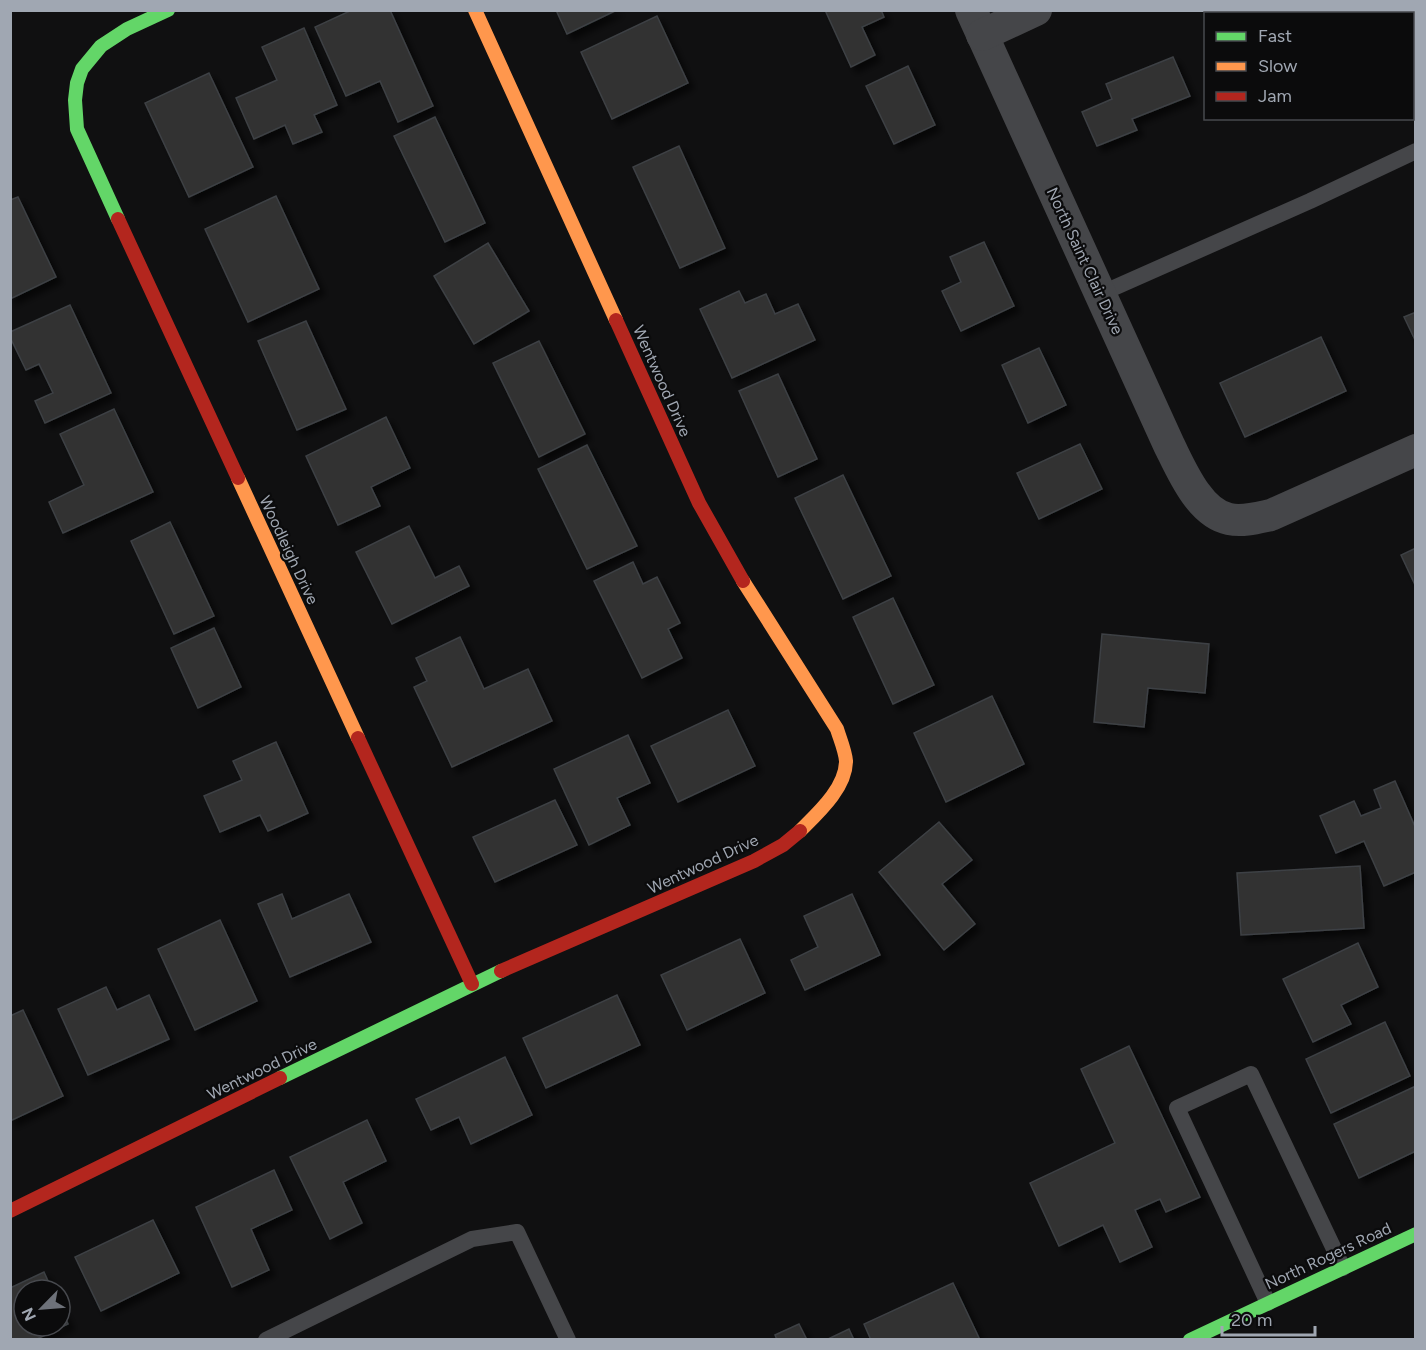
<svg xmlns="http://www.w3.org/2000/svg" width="1426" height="1350" viewBox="0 0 1426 1350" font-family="Figtree,sans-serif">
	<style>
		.building { fill: #303133; stroke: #3e4144; stroke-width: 1.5; filter: url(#shadow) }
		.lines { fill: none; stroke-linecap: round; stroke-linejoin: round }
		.lane { stroke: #454649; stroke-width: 16 }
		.street { stroke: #454649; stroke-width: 32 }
		.fast { stroke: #63d668; stroke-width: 14 }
		.slow { stroke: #ff974d; stroke-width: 14 }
		.jam { stroke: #b3261e; stroke-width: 14 }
		.labels { text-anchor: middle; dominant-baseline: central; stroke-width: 4.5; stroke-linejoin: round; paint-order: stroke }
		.street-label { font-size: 16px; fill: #a0a7b2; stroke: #0b0b0c }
	</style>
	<defs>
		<filter id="shadow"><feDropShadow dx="5.5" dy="5.5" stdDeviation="3" flood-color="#0009"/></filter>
	</defs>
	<rect width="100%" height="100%" fill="#101011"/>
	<g class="building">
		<polygon points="352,10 390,10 433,106 398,122 380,81 346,96 315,27"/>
		<polygon points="556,10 617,10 567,34"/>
		<polygon points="825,10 881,10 884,17 862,27 875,55 851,67"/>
		<polygon points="1270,10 1347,10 1348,14 1271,14"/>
		<polygon points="657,16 688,83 612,119 581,52"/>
		<polygon points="304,28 337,105 314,115 322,132 293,144 285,125 254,139 236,98 277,80 262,47"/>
		<polygon points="1173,57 1190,96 1132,119 1137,130 1097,146 1082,112 1112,99 1106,84"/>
		<polygon points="908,66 935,125 894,144 866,86"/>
		<polygon points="209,73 253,167 189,197 145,103"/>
		<polygon points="435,117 485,223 445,242 394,136"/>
		<polygon points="679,146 725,248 680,268 633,167"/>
		<polygon points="276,196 319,289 248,322 205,229"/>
		<polygon points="18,197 56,277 10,299 10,200"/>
		<polygon points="984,242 1014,306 961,331 942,291 961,282 950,257"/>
		<polygon points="488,243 529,311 474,344 434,276"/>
		<polygon points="739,291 745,303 766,294 775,314 798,304 815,340 732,378 700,309"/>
		<polygon points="70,305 111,393 45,423 35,401 53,393 39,364 26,370 10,337 10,332"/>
		<polygon points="1416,312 1416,342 1404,317"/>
		<polygon points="306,321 346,409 297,430 258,341"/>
		<polygon points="1321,337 1346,391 1245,437 1220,383"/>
		<polygon points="539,341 585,434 539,457 493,363"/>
		<polygon points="1039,348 1066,405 1028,423 1002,365"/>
		<polygon points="778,374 817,459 778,477 739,391"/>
		<polygon points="114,409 153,492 63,533 49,502 84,485 60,434"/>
		<polygon points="386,417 410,468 371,487 380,506 338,525 306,456"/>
		<polygon points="1080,444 1102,489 1039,519 1017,473"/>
		<polygon points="587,445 637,546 587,569 538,469"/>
		<polygon points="843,475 891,576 843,599 795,498"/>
		<polygon points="170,522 214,616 174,634 131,541"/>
		<polygon points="409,526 435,578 459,566 469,586 392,624 356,552"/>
		<polygon points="1416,548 1416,587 1401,555"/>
		<polygon points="633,562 643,584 657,577 680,623 668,629 682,658 642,678 594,581"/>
		<polygon points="893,598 934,685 893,704 853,617"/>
		<polygon points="214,628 241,687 198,708 171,648"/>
		<polygon points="1102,634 1209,644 1205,693 1148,688 1144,727 1094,722"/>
		<polygon points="460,637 484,689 528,669 552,721 452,767 414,687 427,681 416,658"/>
		<polygon points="992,696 1024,764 946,802 914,733"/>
		<polygon points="728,710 755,766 678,802 651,746"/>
		<polygon points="628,735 650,783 617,798 630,825 589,845 554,769"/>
		<polygon points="276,742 308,813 268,831 260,815 220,832 204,796 242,780 233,761"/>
		<polygon points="1395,781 1416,829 1416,872 1384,886 1364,841 1336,853 1320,816 1354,801 1361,816 1381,808 1374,790"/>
		<polygon points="555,800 577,845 495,882 473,837"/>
		<polygon points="939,822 972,860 942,884 975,924 944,950 879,872"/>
		<polygon points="1360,866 1364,928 1241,935 1237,873"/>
		<polygon points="282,894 292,919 349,894 371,942 290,977 258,904"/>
		<polygon points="852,894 880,955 805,990 791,960 818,947 804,916"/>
		<polygon points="220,920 257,1001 195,1030 158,949"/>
		<polygon points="740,939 765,993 687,1030 661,975"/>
		<polygon points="1358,943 1378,987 1341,1005 1351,1024 1313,1042 1283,979"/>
		<polygon points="106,987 117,1010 149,995 169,1039 88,1075 58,1009"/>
		<polygon points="617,995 640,1045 546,1088 523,1038"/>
		<polygon points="23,1010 63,1096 10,1121 10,1016"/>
		<polygon points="1385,1022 1410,1076 1331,1113 1306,1059"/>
		<polygon points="1129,1046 1200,1197 1166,1212 1160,1199 1135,1210 1152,1247 1120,1262 1103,1225 1059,1246 1030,1183 1115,1143 1081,1069"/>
		<polygon points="505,1057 532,1115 471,1144 459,1117 431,1130 416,1099"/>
		<polygon points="1416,1086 1416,1151 1359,1178 1334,1124"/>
		<polygon points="367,1120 386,1161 343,1182 362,1223 330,1239 290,1157"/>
		<polygon points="274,1170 292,1210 251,1229 269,1270 232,1287 196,1207"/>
		<polygon points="153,1220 179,1273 101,1311 75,1257"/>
		<polygon points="44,1272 52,1290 24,1290 24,1326 60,1326 60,1307 68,1324 35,1340 10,1340 10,1288"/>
		<polygon points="953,1283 980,1340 871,1340 864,1324"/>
		<polygon points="799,1324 807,1340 777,1340 775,1335"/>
		<polygon points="849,1329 854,1340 826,1340"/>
	</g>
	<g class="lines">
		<g class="lane">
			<polyline points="1100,294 1310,201 1416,151"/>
			<polyline points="1268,1303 1177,1108 1251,1074 1343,1268"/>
			<polyline points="266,1340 472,1239 517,1232 568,1340"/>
		</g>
		<g class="street">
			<path d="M971,10L1169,445C1181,469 1199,513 1229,519C1243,522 1257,518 1271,515L1416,450"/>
			<polyline points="982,35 1036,10"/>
		</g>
		<g class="fast">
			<polyline points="118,219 77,129 75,100 77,83 82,69 101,46 127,29 168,10"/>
			<polyline points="280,1078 501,971"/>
			<polyline points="1190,1340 1416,1234"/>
		</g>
		<g class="slow">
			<polyline points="475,10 616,320"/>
			<polyline points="238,478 358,738"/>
			<path d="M743,581L837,729C840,739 845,750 846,761C846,788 818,813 800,831"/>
		</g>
		<g class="jam">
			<polyline points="118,219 238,478"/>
			<polyline points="616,320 699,503 743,581"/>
			<polyline points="358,738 472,984"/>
			<polyline points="501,971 754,861 783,845 800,831"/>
			<polyline points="10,1211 280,1078"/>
		</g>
	</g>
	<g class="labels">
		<g class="street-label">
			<text transform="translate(1085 261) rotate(65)">North Saint Clair Drive</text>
			<text transform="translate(662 381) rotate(66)">Wentwood Drive</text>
			<text transform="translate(289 550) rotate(65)">Woodleigh Drive</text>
			<text transform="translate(703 864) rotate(-25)">Wentwood Drive</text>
			<text transform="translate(262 1069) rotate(-26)">Wentwood Drive</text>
			<text transform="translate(1328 1256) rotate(-25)">North Rogers Road</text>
		</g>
	</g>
	<rect width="1426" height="1350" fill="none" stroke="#a0a7b2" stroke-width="24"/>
	<rect x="1204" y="12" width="210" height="108" fill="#0b0b0c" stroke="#47494e" stroke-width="1.5"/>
	<rect x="1216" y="32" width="30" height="9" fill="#63d668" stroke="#47494e" stroke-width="1.5"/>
	<text x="1258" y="42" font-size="18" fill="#a0a7b2">Fast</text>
	<rect x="1216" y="62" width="30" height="9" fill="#ff974d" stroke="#47494e" stroke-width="1.5"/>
	<text x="1258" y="72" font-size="18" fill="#a0a7b2">Slow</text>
	<rect x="1216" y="92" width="30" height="9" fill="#b3261e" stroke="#47494e" stroke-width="1.5"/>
	<text x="1258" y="102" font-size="18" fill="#a0a7b2">Jam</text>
	<g transform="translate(42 1308) rotate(245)"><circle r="28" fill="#0b0b0c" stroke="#47494e" stroke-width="1.5"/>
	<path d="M0-4.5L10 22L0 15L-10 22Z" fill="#6e727a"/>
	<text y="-9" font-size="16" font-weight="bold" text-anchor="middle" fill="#a0a7b2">N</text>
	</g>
	<path d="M1222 1326v9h93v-9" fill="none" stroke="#a0a7b2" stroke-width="3"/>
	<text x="1231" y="1326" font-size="18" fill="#a0a7b2" stroke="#0b0b0c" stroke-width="4.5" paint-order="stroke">20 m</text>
</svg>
